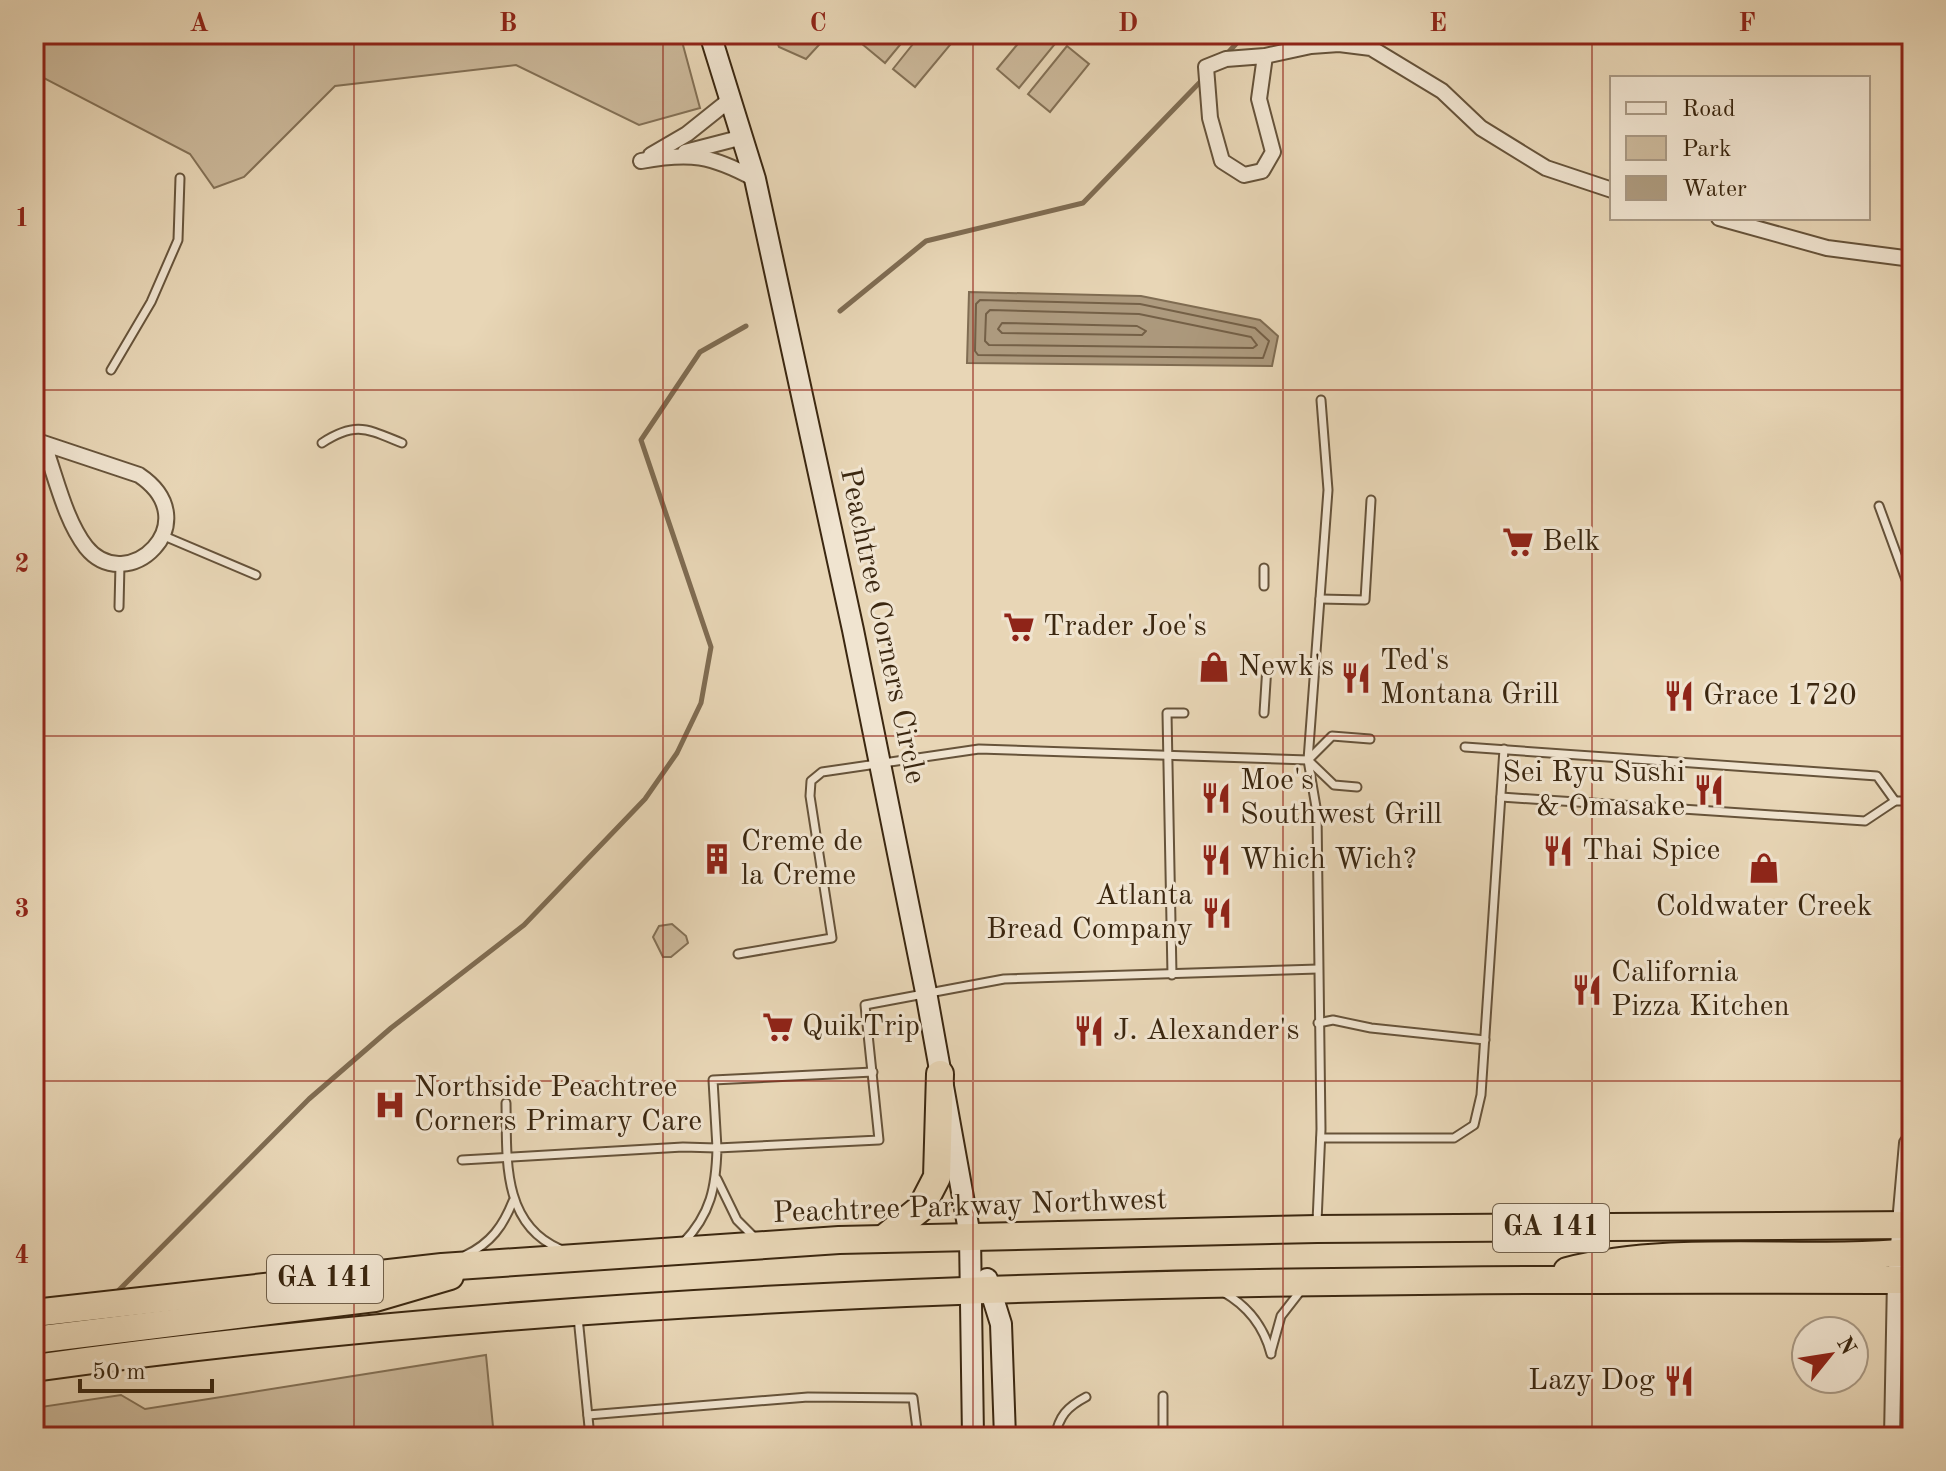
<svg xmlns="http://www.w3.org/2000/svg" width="1946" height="1471" viewBox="0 0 1946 1471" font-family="'Old Standard TT',serif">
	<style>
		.green { fill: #cbb89a; stroke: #837055; stroke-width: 2 }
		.water { fill: #ad9a7e; stroke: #7f6c52; stroke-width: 2 }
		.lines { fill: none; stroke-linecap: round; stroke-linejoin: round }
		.shore { stroke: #746047; stroke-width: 2 }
		.stream { stroke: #7f6c52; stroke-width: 5 }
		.lane-casing { stroke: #66533a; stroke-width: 11 }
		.street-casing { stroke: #66533a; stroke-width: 18 }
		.secondary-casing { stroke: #3b2710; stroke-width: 24 }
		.highway-casing { stroke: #3b2710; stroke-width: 30 }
		.lane { stroke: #f0e4d0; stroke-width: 7 }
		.street { stroke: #f0e4d0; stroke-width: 14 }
		.secondary { stroke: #f0e4d0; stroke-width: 20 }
		.highway { stroke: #e8d6b6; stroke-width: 26 }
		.grid { fill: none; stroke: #8f2418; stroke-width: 2; stroke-opacity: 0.55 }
		.labels { text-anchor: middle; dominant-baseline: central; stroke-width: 6; stroke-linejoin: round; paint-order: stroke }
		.shield { fill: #f0e4d0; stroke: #71604a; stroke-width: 2 }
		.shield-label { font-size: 28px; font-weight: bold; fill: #3b2710 }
		.poi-label { font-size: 30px; fill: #3b2710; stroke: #f0e4d0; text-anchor: start }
		.street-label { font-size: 30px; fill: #3b2710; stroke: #f0e4d0 }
		.neatline { fill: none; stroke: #8f2418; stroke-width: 3 }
		.grid-label { font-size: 26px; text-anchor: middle; font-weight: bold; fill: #8f2418 }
	</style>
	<rect width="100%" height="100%" fill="#e8d6b6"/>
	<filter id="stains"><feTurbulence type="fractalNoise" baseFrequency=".0025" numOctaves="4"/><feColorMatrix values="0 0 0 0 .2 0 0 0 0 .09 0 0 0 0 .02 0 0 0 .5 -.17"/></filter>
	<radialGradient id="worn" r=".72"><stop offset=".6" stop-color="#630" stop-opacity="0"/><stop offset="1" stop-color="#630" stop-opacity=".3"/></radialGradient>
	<g class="green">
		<polygon points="34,34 680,34 700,108 639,125 516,65 335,86 244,177 214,188 190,154 34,73"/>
		<polygon points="774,34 829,34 806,59 779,47"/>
		<polygon points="871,34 909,34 885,63 862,44"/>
		<polygon points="921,34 949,34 955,39 915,87 893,69"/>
		<polygon points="1026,34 1053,34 1059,39 1019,88 997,69"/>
		<polygon points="1067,46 1089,64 1050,112 1028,94"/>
		<polygon points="672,924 686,936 688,943 671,957 663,957 653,937 659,926"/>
		<polygon points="1912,1327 1912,1437 1901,1437 1902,1329"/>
		<polygon points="486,1355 494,1437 34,1437 34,1408 121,1395 145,1409"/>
	</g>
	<polygon class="water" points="969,292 1141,296 1260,320 1278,336 1272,366 967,363"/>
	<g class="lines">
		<g class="shore">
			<polygon points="980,300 1140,304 1255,328 1269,341 1263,358 978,355 975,351 976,304"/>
			<polygon points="990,310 1139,314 1251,337 1257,345 1253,348 989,345 985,341 986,314"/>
			<polygon points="1002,323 1137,326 1146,331 1142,335 1002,333 998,329"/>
		</g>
		<g class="stream">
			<polyline points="1225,56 1245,34"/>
			<polyline points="840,311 926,241 1083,203 1204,78"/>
			<polyline points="116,1293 309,1099 391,1028 524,925 645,799 677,753 701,703 711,647 641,440 700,352 746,326"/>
			<polyline points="34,1391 39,1383"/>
		</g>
		<defs>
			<g id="lane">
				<polyline points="111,370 151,302 178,240 180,178"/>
				<path d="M322,443C356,421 367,429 402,443"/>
				<polyline points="1879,506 1912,596"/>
				<polyline points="164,536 256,575"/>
				<polyline points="1264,586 1264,568"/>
				<polyline points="1320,599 1365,600 1371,500"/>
				<polyline points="119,607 120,564"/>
				<polyline points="1264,713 1267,666"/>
				<polyline points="1465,747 1877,776 1895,801"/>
				<polyline points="1308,760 1332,736 1370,739"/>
				<polyline points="1501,797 1865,821 1895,801 1912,801"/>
				<polyline points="738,954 832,938 810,796 811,781 822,772 979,749 1308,760 1334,785 1357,787"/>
				<polyline points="1172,975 1167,713 1184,713"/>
				<polyline points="1318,1023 1333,1020 1371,1028 1485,1040"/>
				<path d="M506,1103C507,1157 501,1224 560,1249"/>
				<polyline points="1321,1138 1454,1138 1474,1125 1481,1095 1504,749"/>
				<polyline points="462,1160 683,1147 717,1148 713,1080 873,1072"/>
				<polyline points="717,1179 737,1220 755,1238"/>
				<polyline points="1317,1222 1321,1129 1317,813 1308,760 1328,490 1321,400"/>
				<path d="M683,1243C711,1214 716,1187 717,1148L879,1140L865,1005L1004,979L1318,969"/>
				<path d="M466,1255C491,1243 503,1226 513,1201"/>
				<path d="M1223,1292C1248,1306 1264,1327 1271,1354"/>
				<polyline points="578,1317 590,1437"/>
				<polyline points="1271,1352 1281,1316 1302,1289"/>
				<polyline points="1163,1396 1163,1437"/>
				<polyline points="588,1415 808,1397 913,1398 918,1437"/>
				<path d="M1055,1437C1059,1416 1067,1407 1086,1397"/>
			</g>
			<g id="street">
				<polyline points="1265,56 1259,99 1273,152 1262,171 1244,175 1222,161 1210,118 1206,67 1226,59 1265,56 1311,46 1339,44 1371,48 1442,91 1481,128 1546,168 1612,190"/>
				<polyline points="685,152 743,137"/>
				<polyline points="651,155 687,134 732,98"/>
				<path d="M641,161C690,152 711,155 755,179"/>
				<polyline points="1719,218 1827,248 1912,259"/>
				<path d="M34,440L139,475C209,522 127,598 86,547C65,520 56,477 44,445"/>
				<polyline points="1892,1437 1895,1280 1907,1143 1912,1137"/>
			</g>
			<g id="secondary">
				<polyline points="710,34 755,179 853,630 926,992 970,1236 973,1437"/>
				<polyline points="987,1279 1001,1324 1005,1437"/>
			</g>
			<g id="highway">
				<polyline points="883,1239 921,1208 937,1177 940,1074"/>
				<path d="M1567,1271C1679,1243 1798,1263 1912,1252"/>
				<polyline points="34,1313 442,1267 839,1240 1317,1229 1912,1225"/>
				<polyline points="34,1340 375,1298 450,1276"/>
				<path d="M34,1368C656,1281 1285,1278 1912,1280"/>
			</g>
		</defs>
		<use href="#lane" class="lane-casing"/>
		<use href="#street" class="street-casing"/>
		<use href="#secondary" class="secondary-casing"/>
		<use href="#highway" class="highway-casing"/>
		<use href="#lane" class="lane"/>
		<use href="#street" class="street"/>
		<use href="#secondary" class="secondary"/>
		<use href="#highway" class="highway"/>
	</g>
	<path class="grid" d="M354,34V1437M663,34V1437M973,34V1437M1283,34V1437M1592,34V1437M34,390H1912M34,736H1912M34,1081H1912"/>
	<defs>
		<symbol id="supermarket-bare" viewBox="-9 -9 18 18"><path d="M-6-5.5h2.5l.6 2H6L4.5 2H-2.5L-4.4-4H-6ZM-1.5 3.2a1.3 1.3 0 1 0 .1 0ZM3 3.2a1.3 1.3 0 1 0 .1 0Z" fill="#8f2418" stroke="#f0e4d0" stroke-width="2.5" paint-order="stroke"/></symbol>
		<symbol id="shop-bare" viewBox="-9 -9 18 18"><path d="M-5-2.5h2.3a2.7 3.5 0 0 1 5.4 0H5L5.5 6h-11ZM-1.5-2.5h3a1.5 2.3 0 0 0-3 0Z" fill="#8f2418" stroke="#f0e4d0" stroke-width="2.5" paint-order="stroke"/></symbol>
		<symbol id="restaurant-bare" viewBox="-9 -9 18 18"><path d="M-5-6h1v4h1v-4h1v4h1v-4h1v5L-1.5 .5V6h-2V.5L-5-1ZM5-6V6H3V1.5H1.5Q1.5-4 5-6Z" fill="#8f2418" stroke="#f0e4d0" stroke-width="2.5" paint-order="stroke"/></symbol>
		<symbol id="building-bare" viewBox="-9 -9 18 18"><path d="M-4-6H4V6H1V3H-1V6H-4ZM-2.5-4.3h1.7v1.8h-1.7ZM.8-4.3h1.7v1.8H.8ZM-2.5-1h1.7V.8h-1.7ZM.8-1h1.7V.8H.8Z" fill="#8f2418" stroke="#f0e4d0" stroke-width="2.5" paint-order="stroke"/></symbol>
		<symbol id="hospital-bare" viewBox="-9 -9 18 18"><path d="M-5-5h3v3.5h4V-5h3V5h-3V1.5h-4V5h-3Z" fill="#8f2418" stroke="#f0e4d0" stroke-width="2.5" paint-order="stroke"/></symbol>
	</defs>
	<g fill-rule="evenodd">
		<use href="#supermarket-bare" x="1496" y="520" width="44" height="44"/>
		<use href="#supermarket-bare" x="997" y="605" width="44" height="44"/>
		<use href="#shop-bare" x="1192" y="645" width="44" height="44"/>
		<use href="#restaurant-bare" x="1334" y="656" width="44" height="44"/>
		<use href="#restaurant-bare" x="1657" y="674" width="44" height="44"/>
		<use href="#restaurant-bare" x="1687" y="768" width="44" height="44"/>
		<use href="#restaurant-bare" x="1194" y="776" width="44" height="44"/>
		<use href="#restaurant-bare" x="1536" y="829" width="44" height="44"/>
		<use href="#building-bare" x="695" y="837" width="44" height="44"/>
		<use href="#restaurant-bare" x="1194" y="838" width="44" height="44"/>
		<use href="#shop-bare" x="1742" y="846" width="44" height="44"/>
		<use href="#restaurant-bare" x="1195" y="891" width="44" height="44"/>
		<use href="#restaurant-bare" x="1565" y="968" width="44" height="44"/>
		<use href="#supermarket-bare" x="756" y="1005" width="44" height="44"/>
		<use href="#restaurant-bare" x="1067" y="1009" width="44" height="44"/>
		<use href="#hospital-bare" x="368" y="1083" width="44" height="44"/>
		<use href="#restaurant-bare" x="1657" y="1359" width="44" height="44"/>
	</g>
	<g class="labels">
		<g class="shield">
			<rect x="1493" y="1204" width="116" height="48" rx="6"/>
			<rect x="267" y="1255" width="116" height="48" rx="6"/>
		</g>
		<g class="shield-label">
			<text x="1551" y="1228">GA 141</text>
			<text x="325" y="1279">GA 141</text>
		</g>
		<g class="poi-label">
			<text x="1542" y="542">Belk</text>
			<text x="1043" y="627">Trader Joe's</text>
			<text x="1380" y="661">Ted's<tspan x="1380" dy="34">Montana Grill</tspan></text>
			<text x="1238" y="667">Newk's</text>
			<text x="1703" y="696">Grace 1720</text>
			<text x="1685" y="773" text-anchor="end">Sei Ryu Sushi<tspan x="1685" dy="34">&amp; Omasake</tspan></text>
			<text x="1240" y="781">Moe's<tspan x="1240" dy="34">Southwest Grill</tspan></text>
			<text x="741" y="842">Creme de<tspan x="741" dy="34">la Creme</tspan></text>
			<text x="1582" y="851">Thai Spice</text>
			<text x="1240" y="860">Which Wich?</text>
			<text x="1193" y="896" text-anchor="end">Atlanta<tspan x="1193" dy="34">Bread Company</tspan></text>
			<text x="1764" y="907" text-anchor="middle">Coldwater Creek</text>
			<text x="1611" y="973">California<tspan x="1611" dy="34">Pizza Kitchen</tspan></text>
			<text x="802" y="1027">QuikTrip</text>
			<text x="1113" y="1031">J. Alexander's</text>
			<text x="414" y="1088">Northside Peachtree<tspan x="414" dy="34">Corners Primary Care</tspan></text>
			<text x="1655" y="1381" text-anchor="end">Lazy Dog</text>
		</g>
		<g class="street-label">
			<text transform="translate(882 626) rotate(78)">Peachtree Corners Circle</text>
			<text transform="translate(970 1207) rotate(-2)">Peachtree Parkway Northwest</text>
		</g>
	</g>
	<rect width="1946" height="1471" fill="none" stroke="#e8d6b6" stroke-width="88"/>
	<rect x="1610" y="76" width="260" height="144" fill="#f0e4d0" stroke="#a89883" stroke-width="2"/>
	<rect x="1626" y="102" width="40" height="12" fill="#f0e4d0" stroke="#a89883" stroke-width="2"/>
	<text x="1682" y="116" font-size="24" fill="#3b2710">Road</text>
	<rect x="1626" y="136" width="40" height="24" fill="#cbb89a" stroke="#a89883" stroke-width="2"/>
	<text x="1682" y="156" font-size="24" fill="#3b2710">Park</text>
	<rect x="1626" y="176" width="40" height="24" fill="#ad9a7e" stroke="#a89883" stroke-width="2"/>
	<text x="1682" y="196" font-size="24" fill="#3b2710">Water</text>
	<g transform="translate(1830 1355) rotate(60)"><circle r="38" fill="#f0e4d0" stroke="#a89883" stroke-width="2"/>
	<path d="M0-6L14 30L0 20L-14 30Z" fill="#8f2418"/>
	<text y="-12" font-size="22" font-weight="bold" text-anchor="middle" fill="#3b2710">N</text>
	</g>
	<path d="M80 1379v12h132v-12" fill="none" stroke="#3b2710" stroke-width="4"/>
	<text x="92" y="1379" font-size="24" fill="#3b2710" stroke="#f0e4d0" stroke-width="6" paint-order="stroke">50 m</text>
	<rect x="44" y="44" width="1858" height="1383" class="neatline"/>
	<g class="grid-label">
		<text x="199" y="31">A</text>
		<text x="508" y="31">B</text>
		<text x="818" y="31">C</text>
		<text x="1128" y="31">D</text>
		<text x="1438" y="31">E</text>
		<text x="1747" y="31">F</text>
		<text x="22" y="226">1</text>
		<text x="22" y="572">2</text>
		<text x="22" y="917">3</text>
		<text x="22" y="1263">4</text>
	</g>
	<rect width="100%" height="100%" filter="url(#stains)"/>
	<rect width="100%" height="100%" fill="url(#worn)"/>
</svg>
